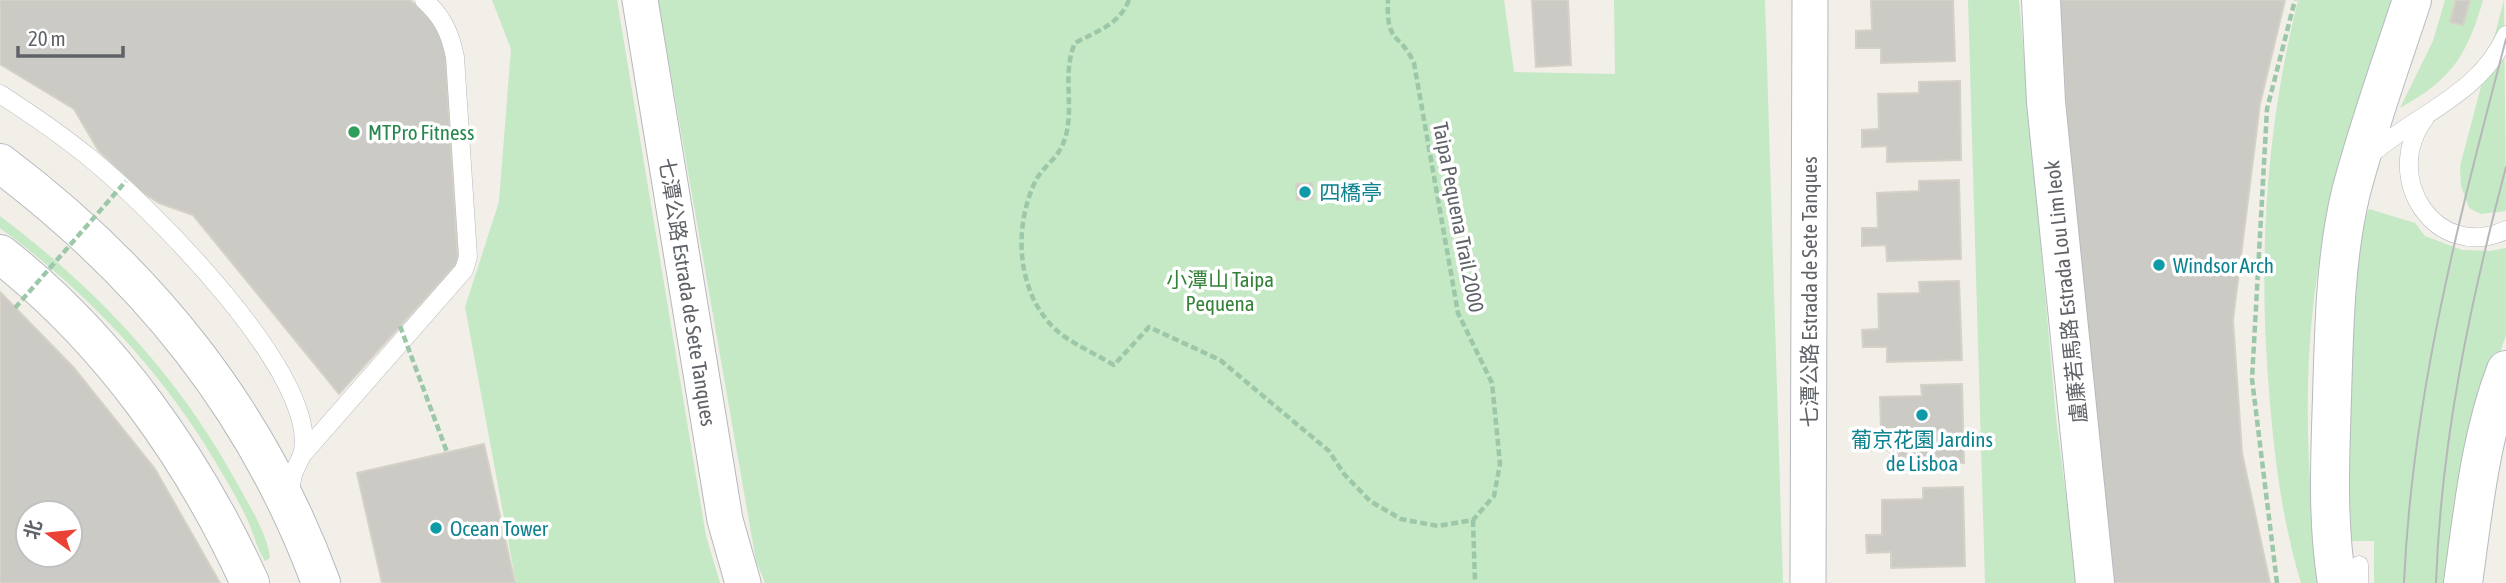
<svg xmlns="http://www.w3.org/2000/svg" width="2506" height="583" viewBox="0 0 2506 583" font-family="'Asap Condensed','Noto Sans SC',sans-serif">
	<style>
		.green { fill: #c5e8c5 }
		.building { fill: #cccac5; stroke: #d6d1c6; stroke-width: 2; fill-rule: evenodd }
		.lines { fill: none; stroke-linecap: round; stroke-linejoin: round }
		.lane-casing { stroke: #b5b8bc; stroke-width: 19 }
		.street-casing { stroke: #b5b8bc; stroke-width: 37 }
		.secondary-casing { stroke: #b6babf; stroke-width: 40 }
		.path { stroke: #9cc7a9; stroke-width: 4.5; stroke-dasharray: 7 3.5; stroke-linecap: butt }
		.lane { stroke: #fff; stroke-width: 18 }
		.street { stroke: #fff; stroke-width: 35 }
		.secondary { stroke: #fff; stroke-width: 38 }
		.tram { stroke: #b6b7b8; stroke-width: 2 }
		.path-bridge { stroke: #9cc7a9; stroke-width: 4.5; stroke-dasharray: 7 3.5; stroke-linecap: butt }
		.leisure-dot { fill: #2e9e5b; stroke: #fff; stroke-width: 2.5 }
		.culture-dot { fill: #0f9aa8; stroke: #fff; stroke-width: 2.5 }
		.labels { text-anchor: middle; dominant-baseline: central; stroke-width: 7; stroke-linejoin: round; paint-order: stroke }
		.leisure-label { font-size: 21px; fill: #27864d; stroke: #fff; text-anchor: start }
		.culture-label { font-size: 21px; fill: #0d838f; stroke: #fff; text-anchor: start }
		.street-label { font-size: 21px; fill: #5f6368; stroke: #fff }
		.park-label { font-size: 21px; fill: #348238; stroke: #fff }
	</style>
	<rect width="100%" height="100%" fill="#f1efe8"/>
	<g class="green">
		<polygon points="492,0 617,0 706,536 720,583 516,583 465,307 499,202 511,49"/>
		<polygon points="658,0 1504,0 1514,72 1615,74 1614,0 1765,0 1783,583 765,583 756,561"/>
		<polygon points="1968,0 2019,0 2056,418 2077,583 1985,583"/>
		<path d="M2298,0H2395C2372,76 2344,152 2326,229C2301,337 2304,474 2321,583H2301C2282,520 2274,456 2269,390C2258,258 2266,129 2298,0Z"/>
		<path d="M2445,0H2483C2467,56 2451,80 2400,108L2433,41Z"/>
		<polygon points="2504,0 2506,211 2481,214 2469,208 2461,186 2460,166"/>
		<polygon points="2369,209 2415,223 2425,236 2462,250 2490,251 2506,248 2506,335 2492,376 2455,583 2374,583 2374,541 2352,541 2350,583 2343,410 2360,228"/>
		<path d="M0,216C98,290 179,376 238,485C250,507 267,533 270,558L265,561C257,549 254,534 248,521C239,501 226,480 215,461C160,369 86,291 0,228Z"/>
	</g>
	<g class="building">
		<polygon points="0,0 410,0 436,23 445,48 458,262 339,394 193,215 159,203 139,190 98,150 74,109 0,64"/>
		<polygon points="1532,0 1568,0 1571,65 1536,67"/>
		<polygon points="1871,0 1953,0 1955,61 1881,63 1881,48 1856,48 1856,31 1872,30"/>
		<polygon points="2060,0 2285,0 2260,104 2233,320 2242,453 2270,583 2108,583 2072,209"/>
		<polygon points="2456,0 2470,0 2463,25 2450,22"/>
		<polygon points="1960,81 1961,160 1887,162 1887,146 1862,147 1862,130 1879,129 1878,94 1919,93 1919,82"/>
		<polygon points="1959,180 1961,259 1887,261 1886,245 1862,246 1862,228 1878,228 1877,193 1919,191 1919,181"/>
		<polygon points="1312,183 1313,199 1297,200 1296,184"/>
		<polygon points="1959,281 1962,360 1887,362 1887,347 1863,347 1862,330 1879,329 1878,294 1920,293 1919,282"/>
		<path d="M0,292L74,368L155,469L220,583H0ZM28,513H70V555H28Z"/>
		<polygon points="1962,384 1964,463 1890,465 1890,450 1865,451 1865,433 1881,432 1880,397 1922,396 1921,385"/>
		<polygon points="484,444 515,583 382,583 357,473"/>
		<polygon points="1963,487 1965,566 1891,568 1891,552 1867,553 1866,535 1882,535 1882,500 1923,499 1923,488"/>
	</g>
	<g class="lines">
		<defs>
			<g id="lane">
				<path d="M0,94C31,114 62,135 91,159C149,206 323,378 302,455"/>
				<path d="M2425,118C2380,177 2436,263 2506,230"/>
				<path d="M2369,156C2414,115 2480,95 2506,35"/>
				<path d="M289,496L293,474L302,455L464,270L468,257L455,57C450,33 443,17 424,0"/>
				<polyline points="2359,565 2359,583"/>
			</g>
			<g id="street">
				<polyline points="640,0 725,520 743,583"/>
				<polyline points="1808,583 1810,0"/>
			</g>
			<g id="secondary">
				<polyline points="2041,0 2046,102 2095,583"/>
				<path d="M0,163C147,274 257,409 321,583"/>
				<path d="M0,254C109,339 193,458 250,583"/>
				<path d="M2337,583C2327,522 2330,459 2332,398C2334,330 2335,258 2351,192C2368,127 2391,64 2412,0"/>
				<path d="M2463,583C2473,512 2480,437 2506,370"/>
			</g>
		</defs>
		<use href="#lane" class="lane-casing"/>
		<use href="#street" class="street-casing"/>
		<use href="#secondary" class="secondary-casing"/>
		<g class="path">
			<path d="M1129,0C1119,25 1097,31 1075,43C1060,76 1078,115 1061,148C1055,160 1041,169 1035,182C1012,230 1017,300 1062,335C1078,346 1097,355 1114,365L1149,327L1220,360L1329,451L1344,474L1370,501L1401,519L1438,526L1473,520L1494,496L1500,464L1492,383L1458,313L1414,63C1399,31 1386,45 1388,0"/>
			<polyline points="1473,520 1475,583"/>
			<polyline points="2277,583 2252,379 2267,109 2295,0"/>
		</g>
		<use href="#lane" class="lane"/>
		<use href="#street" class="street"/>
		<use href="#secondary" class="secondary"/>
		<g class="tram">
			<path d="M2404,583C2412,397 2459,218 2506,39"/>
			<path d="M2436,583C2441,441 2470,303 2506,167"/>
		</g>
		<g class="path-bridge">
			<polyline points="15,308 126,181"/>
			<polyline points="400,326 447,452"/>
		</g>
	</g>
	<circle class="leisure-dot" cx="354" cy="132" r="7"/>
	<g class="culture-dot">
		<circle cx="1305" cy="192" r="7"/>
		<circle cx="2159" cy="265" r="7"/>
		<circle cx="1922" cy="415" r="7"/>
		<circle cx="436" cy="528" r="7"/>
	</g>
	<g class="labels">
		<g class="leisure-label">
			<text x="368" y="132">MTPro Fitness</text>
		</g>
		<g class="culture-label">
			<text x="1319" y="192">四橋亭</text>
			<text x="2173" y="265">Windsor Arch</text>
			<text x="1922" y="439" text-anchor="middle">葡京花園 Jardins<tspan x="1922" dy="24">de Lisboa</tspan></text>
			<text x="450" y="528">Ocean Tower</text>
		</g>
		<g class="street-label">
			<text transform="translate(1459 217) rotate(79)">Taipa Pequena Trail 2000</text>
			<text transform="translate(688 292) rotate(81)">七潭公路 Estrada de Sete Tanques</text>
			<text transform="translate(1809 292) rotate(-90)">七潭公路 Estrada de Sete Tanques</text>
			<text transform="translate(2065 292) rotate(-96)">盧廉若馬路 Estrada Lou Lim Ieok</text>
		</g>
		<g class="park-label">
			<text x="1220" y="279">小潭山 Taipa<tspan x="1220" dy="24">Pequena</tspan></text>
		</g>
	</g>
	<g transform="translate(49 534) rotate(285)"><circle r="33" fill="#ffffff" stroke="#bfc1c3" stroke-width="2"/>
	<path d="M0-5L12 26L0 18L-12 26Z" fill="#ea4335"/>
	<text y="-10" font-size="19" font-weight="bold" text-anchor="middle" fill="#5f6368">北</text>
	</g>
	<path d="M18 46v10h105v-10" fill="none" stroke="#5f6368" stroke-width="3.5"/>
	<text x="28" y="46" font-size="21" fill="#5f6368" stroke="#ffffff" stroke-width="5" paint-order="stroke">20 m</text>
</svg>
